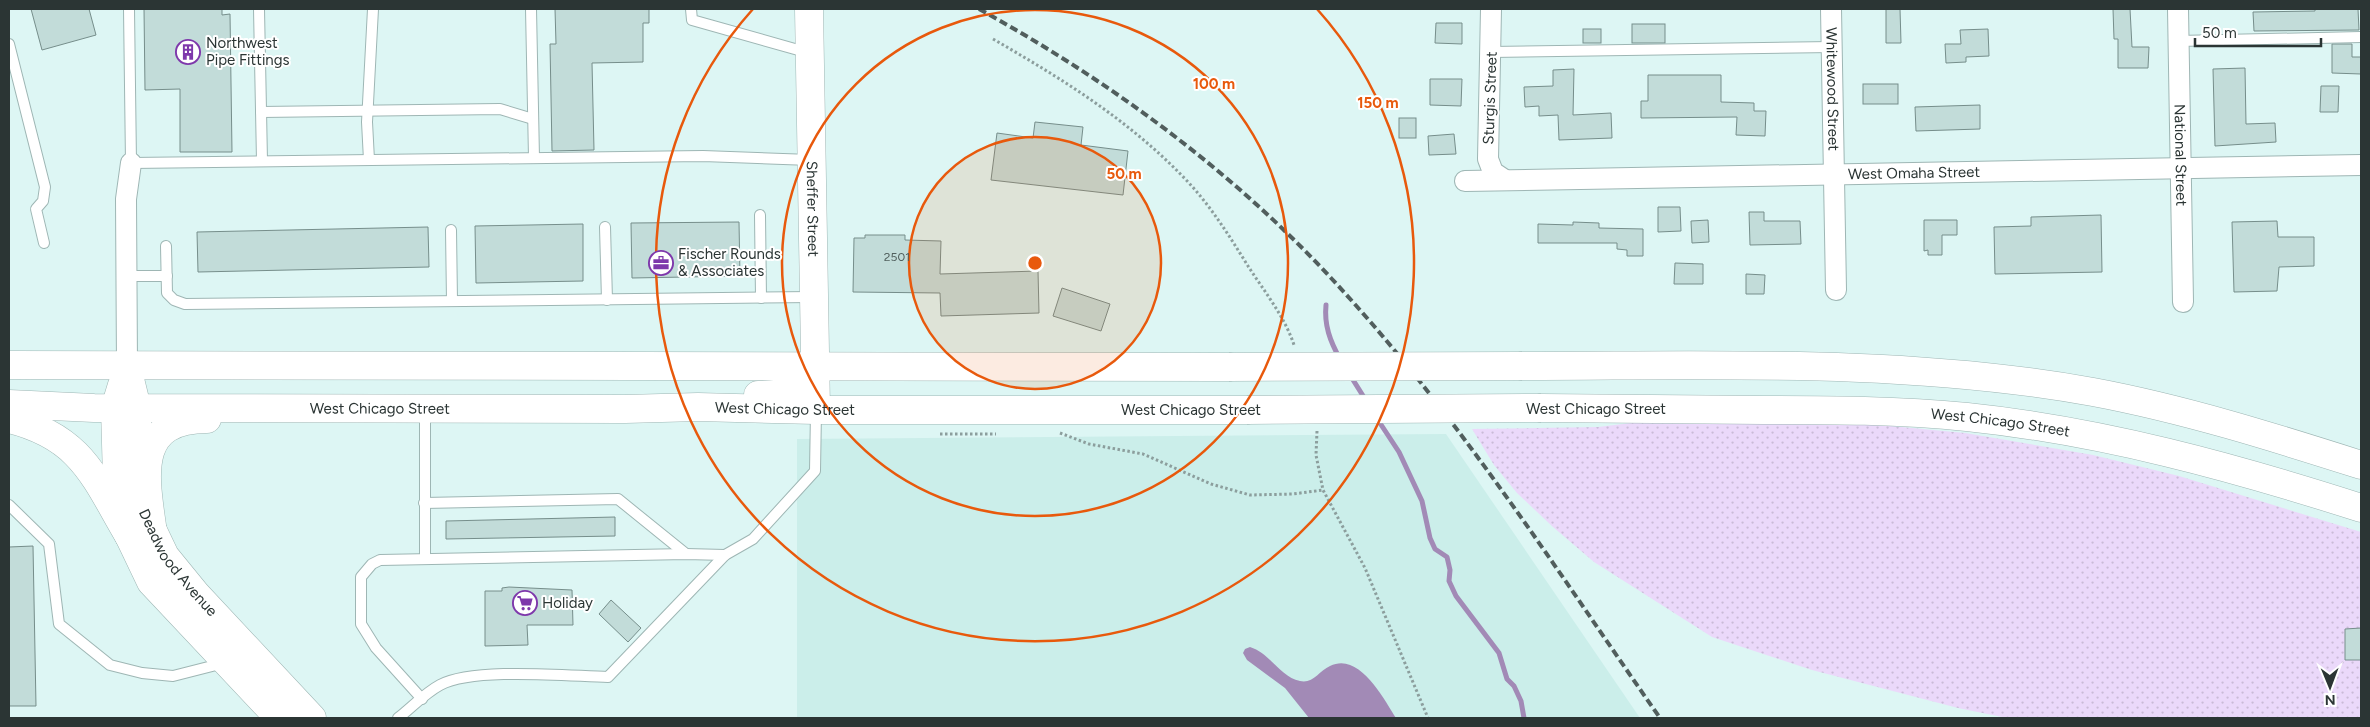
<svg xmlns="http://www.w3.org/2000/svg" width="2370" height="727" viewBox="0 0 2370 727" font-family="Figtree,sans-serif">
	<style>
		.built { fill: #cbeeea }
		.grass { fill: url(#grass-dots) }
		.water { fill: #a28ab6 }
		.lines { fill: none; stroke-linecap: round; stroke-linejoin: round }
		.stream { stroke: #a28ab6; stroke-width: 5 }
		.building { fill: #c2dcd9; stroke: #768e8b }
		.lane-casing { stroke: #9eb6b4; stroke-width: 12 }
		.street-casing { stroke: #9eb6b4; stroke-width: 22 }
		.secondary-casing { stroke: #9eb6b4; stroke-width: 29 }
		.primary-casing { stroke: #9eb6b4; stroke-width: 29 }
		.path { stroke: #8c9e9d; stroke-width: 3; stroke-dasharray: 2.5 2.5; stroke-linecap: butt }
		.lane { stroke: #fff; stroke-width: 10 }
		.street { stroke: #fff; stroke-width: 20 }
		.secondary { stroke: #fff; stroke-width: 28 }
		.primary { stroke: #fff; stroke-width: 28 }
		.rail { stroke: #515e5d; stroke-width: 4; stroke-dasharray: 8 4; stroke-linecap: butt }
		.primary-bridge-casing { stroke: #9eb6b4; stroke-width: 29; stroke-linecap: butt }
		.primary-bridge { stroke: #fff; stroke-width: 28 }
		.ring { fill: none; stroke: #e8590c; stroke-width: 2.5 }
		.labels { text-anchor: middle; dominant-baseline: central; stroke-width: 4; stroke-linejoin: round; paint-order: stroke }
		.number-label { font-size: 12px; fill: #515f5d }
		.poi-label { font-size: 15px; fill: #2b3534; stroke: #fff; text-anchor: start }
		.street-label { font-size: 15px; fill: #2b3534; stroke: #fff }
		.centre { fill: #e8590c; stroke: #fff; stroke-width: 2.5 }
		.ring-label { font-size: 15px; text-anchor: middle; font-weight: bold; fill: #e8590c; stroke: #fff; stroke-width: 4; stroke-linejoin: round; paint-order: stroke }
	</style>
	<defs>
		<pattern id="grass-dots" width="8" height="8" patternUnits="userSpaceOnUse" patternTransform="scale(1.25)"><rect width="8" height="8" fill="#ebd9fa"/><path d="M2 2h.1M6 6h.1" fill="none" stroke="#cabbd7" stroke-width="1.8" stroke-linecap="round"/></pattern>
	</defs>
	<rect width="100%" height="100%" fill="#ddf6f4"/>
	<polygon class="built" points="1446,434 1640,718 797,718 797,439"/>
	<polygon class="grass" points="1631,423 1869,424 1965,433 2093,455 2179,476 2361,532 2361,718 2007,718 1958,708 1812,670 1712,637 1594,562 1553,527 1517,493 1494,465 1472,429 1598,427"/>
	<path class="water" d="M1250,647C1270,653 1280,677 1300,681C1313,684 1319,671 1330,666C1359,651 1384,699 1396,718H1309L1285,688L1247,660L1243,653L1245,649Z"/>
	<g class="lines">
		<g class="stream">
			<path d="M1326,305C1324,325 1330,341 1340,359"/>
			<polyline points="1350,375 1365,399"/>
			<polyline points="1376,417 1399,452 1422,501 1430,538 1435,549 1447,557 1450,570 1449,581 1456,596 1499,653 1507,679 1514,686 1521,701 1524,718"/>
		</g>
	</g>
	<g class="building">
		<polygon points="31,9 89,9 96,35 42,50"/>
		<polygon points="144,9 222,9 222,15 230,14 232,152 180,152 180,89 145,90"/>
		<polygon points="555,9 649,9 649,23 643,23 643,62 592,63 594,150 552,151 550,44 556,44"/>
		<polygon points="1886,9 1900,9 1901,43 1886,43"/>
		<polygon points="2113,9 2130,9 2132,47 2149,47 2148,68 2118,68 2118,39 2114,39"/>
		<polygon points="2315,9 2358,9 2359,30 2254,31 2253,12 2315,11"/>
		<polygon points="1436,23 1462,23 1462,44 1435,43"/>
		<rect x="1632" y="24" width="33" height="19"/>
		<rect x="1583" y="29" width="18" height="14"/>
		<polygon points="1988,29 1989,56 1966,57 1966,62 1946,63 1945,44 1961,44 1960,30"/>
		<polygon points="2332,44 2352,44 2352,57 2361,57 2361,74 2332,73"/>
		<polygon points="2245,68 2246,124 2275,123 2276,142 2215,146 2213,69"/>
		<polygon points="1574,69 1573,115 1611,113 1612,138 1559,140 1558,115 1539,116 1539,106 1525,107 1524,87 1553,86 1553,70"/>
		<polygon points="1648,75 1721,75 1721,102 1754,103 1754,111 1766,111 1765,136 1736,135 1737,117 1641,118 1641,101 1648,101"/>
		<polygon points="1430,79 1462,79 1461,106 1430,105"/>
		<rect x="1863" y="84" width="35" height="20"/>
		<polygon points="2321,86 2339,86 2338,112 2320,112"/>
		<polygon points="1980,105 1980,129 1916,131 1915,107"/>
		<rect x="1399" y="118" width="17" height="20"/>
		<polygon points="1035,122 1083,127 1081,145 1128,151 1123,195 991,180 997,133 1033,138"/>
		<polygon points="1454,134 1456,154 1429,155 1428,136"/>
		<polygon points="1658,207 1680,207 1681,231 1658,232"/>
		<polygon points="1749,212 1764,212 1764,221 1800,221 1801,244 1750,245"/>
		<polygon points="2101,215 2102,272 1995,274 1994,227 2031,226 2031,217"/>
		<polygon points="1708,220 1709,242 1692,243 1691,221"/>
		<polygon points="1924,220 1957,220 1957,235 1942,235 1942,255 1928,255 1928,250 1924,251"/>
		<polygon points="2277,221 2278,237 2314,237 2314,266 2279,267 2277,291 2234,292 2232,222"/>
		<polygon points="739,222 740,276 632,278 631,223"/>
		<polygon points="1573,222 1599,223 1599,228 1643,229 1643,256 1627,256 1627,250 1617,249 1617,243 1538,243 1538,224 1573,225"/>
		<polygon points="583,224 583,281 476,283 475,226"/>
		<polygon points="428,227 429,267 198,272 197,232"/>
		<polygon points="865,235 905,235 905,240 941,241 940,274 1038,271 1039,313 941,316 940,293 853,292 854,238 865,238"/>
		<polygon points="1675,263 1703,264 1703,284 1674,284"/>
		<polygon points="1746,274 1765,275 1764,294 1746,294"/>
		<polygon points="1062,288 1110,304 1101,331 1053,316"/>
		<polygon points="615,517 615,536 446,539 446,521"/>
		<polygon points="33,546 36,706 9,706 9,547"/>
		<polygon points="509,587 572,590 573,625 527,625 528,645 485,646 485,591 502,591 502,588"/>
		<polygon points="611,600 641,628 628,642 599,614"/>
		<polygon points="2361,628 2361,660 2345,660 2345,629"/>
	</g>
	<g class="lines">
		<defs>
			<g id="lane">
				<polyline points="129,9 131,163 703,156 811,160"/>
				<polyline points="259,9 262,161"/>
				<polyline points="531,9 534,158"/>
				<polyline points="691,9 692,20 809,53"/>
				<polyline points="2178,41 2361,37"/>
				<polyline points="9,44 45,187 43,201 36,209 44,243"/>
				<polyline points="1491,52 1832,47"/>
				<polyline points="261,112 500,109 533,119"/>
				<polyline points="369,160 367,122 373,9"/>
				<polyline points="760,215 761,298"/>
				<polyline points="605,227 607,300"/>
				<polyline points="451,230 452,301"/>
				<polyline points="166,246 167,293 174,300 185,304 813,297"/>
				<polyline points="127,276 167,276"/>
				<polyline points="425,410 425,558"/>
				<polyline points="424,503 618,499 686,554"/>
				<polyline points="9,505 49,544 59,624 110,665 142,673 173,676 224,663"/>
				<polyline points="422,699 376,648 361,624 361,577 372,564 380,560 686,554 725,555"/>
				<path d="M398,718C411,708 425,693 440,685C474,667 567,676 608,677L725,555L753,539L815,471L816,411"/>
			</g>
			<g id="street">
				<polyline points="1491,9 1488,159 1493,172 1505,180"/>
				<path id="s1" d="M1831,9L1836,290"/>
				<path id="s2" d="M2178,9L2183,302"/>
				<path id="s3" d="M1465,181L2361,165"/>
				<polyline points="127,367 126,199 131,163"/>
			</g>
			<g id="secondary">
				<path id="s4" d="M809,9L816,410"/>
				<path id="s5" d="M127,367L137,408L138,466L144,512L165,556L196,594L312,718"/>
				<polyline points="122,385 115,408 118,513 151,582 279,718"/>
			</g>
			<g id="primary">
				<polyline points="9,365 1229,367"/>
				<path d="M1522,366C1712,366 1905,358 2093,392C2184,409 2273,437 2361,465"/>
				<path d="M758,395C783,395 803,391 816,367"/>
				<path id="s6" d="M9,404L94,408L625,409L698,407L816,410H1247"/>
				<path id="s7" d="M1541,408C1615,409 1689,409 1763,410C1831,410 1899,410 1967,417C2102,431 2233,467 2361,508"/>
				<path d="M9,419C82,437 94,477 129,536"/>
				<path d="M153,533C146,481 131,419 207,419"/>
			</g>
		</defs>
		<use href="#lane" class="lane-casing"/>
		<use href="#street" class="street-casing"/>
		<use href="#secondary" class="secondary-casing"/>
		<use href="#primary" class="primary-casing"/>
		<g class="path">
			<path d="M993,39C1064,80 1132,122 1189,183C1212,208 1230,237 1248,266C1264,291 1285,317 1294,345"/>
			<polyline points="1317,431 1316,455 1323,490 1365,568 1428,718"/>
			<polyline points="1060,433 1089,444 1143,454 1211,484 1250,495 1293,494 1323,490"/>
			<polyline points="940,434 996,434"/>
		</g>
		<use href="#lane" class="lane"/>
		<use href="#street" class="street"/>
		<use href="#secondary" class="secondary"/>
		<use href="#primary" class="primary"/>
		<path class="rail" d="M979,9C1108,80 1231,170 1331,278C1456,412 1555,568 1660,718"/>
		<defs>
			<g id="primary-bridge">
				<polyline points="1229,367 1522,366"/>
				<polyline points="1247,410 1541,408"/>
			</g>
		</defs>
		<use href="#primary-bridge" class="primary-bridge-casing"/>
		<use href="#primary-bridge" class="primary-bridge"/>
	</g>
	<circle cx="1035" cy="263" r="126" fill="#e8590c" fill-opacity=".12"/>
	<g class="ring">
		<circle cx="1035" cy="263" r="126"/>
		<circle cx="1035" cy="263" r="253"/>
		<path d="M1317 9A379 379 0 1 1 753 9"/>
	</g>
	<defs>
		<symbol id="building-ring" viewBox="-11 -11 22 22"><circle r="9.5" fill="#fff" stroke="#7e38ab" stroke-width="1.5"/><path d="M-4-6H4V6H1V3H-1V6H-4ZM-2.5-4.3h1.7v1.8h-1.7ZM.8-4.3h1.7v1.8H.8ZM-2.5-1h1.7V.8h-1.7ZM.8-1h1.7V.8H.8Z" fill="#7e38ab"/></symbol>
		<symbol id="office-ring" viewBox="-11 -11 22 22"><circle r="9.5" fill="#fff" stroke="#7e38ab" stroke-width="1.5"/><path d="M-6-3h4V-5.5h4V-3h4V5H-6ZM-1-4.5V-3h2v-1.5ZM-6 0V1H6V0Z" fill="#7e38ab"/></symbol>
		<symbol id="supermarket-ring" viewBox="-11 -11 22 22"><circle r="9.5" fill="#fff" stroke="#7e38ab" stroke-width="1.5"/><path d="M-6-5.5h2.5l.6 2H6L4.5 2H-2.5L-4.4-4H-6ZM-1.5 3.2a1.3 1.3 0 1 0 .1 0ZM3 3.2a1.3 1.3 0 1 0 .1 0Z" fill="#7e38ab"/></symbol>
	</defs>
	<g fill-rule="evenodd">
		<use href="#building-ring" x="174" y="38" width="28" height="28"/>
		<use href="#office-ring" x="647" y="249" width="28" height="28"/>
		<use href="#supermarket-ring" x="511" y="589" width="28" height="28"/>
	</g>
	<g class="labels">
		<g class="number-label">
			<text x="897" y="257">2501</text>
		</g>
		<g class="poi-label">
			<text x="206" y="43">Northwest<tspan x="206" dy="17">Pipe Fittings</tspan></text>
			<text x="678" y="254">Fischer Rounds<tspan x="678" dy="17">&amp; Associates</tspan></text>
			<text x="542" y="603">Holiday</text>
		</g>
		<g class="street-label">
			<text stroke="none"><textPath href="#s1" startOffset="80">Whitewood Street</textPath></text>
			<text transform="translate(1490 98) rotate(-88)">Sturgis Street</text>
			<text stroke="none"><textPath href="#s2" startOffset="146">National Street</textPath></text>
			<text stroke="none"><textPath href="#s3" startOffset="449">West Omaha Street</textPath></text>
			<text stroke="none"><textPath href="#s4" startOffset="200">Sheffer Street</textPath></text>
			<text stroke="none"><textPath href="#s6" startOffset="371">West Chicago Street</textPath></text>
			<text stroke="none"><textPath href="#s6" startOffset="776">West Chicago Street</textPath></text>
			<text x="1596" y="409">West Chicago Street</text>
			<text x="1191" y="410">West Chicago Street</text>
			<text stroke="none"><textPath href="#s7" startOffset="460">West Chicago Street</textPath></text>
			<text stroke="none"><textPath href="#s5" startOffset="208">Deadwood Avenue</textPath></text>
		</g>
	</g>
	<circle cx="1035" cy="263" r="8" class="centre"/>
	<g class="ring-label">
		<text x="1214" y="89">100 m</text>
		<text x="1378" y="108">150 m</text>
		<text x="1124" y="179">50 m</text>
	</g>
	<rect width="2370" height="727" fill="none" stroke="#2b3534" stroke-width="20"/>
	<g transform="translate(2330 687) rotate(179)" stroke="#ffffff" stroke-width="4" paint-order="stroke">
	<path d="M0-4L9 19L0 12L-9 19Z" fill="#2b3534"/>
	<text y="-8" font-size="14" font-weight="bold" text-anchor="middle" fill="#2b3534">N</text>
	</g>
	<path d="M2195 38v8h126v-8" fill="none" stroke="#2b3534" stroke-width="2.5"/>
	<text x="2202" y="38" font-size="15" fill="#2b3534" stroke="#ffffff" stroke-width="4" paint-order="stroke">50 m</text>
</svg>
